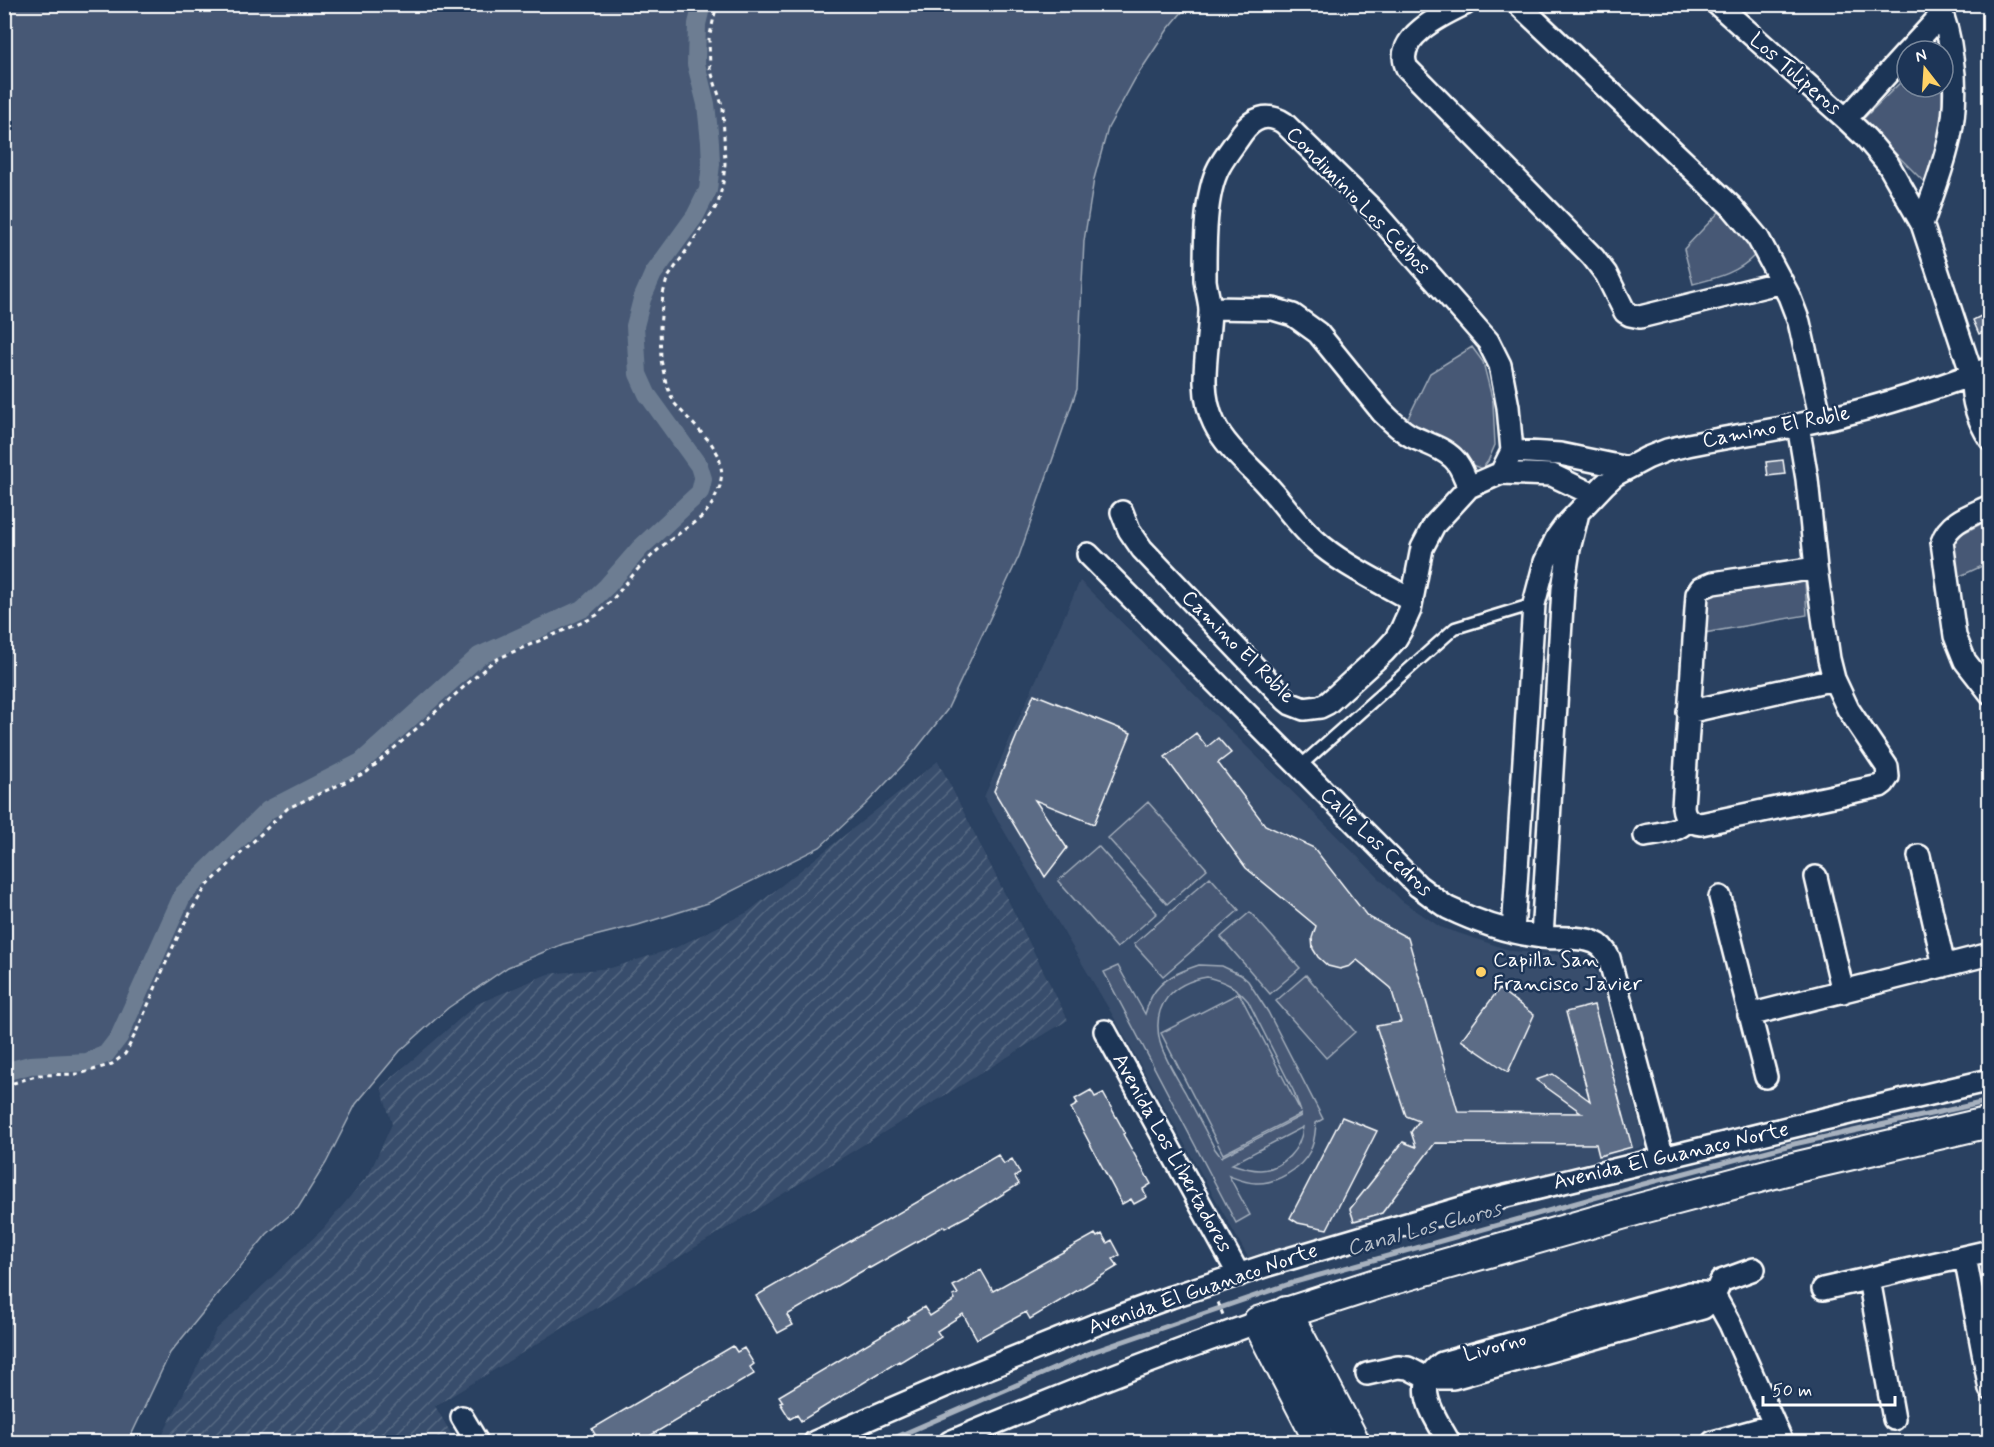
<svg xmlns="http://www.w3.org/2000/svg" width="1994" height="1447" viewBox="0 0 1994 1447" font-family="Mynerve,sans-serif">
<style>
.built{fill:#394e6c}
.industrial{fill:url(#industrial-furrows)}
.grass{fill:#465975;stroke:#a2acba;stroke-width:1.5;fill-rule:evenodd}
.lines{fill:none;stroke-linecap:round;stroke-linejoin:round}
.stream{stroke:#a7b1be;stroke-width:5}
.canal{stroke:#6d7d92;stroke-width:18}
.building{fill:#5b6c86;stroke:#fff;stroke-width:1.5}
.lane-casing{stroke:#fff;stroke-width:15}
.street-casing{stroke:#fff;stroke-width:26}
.secondary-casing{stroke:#fff;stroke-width:34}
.path{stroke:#fff;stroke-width:3;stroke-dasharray:4.5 4.5;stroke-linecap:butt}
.lane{stroke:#1d3557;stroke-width:10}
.street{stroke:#1d3557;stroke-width:21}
.secondary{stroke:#1d3557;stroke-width:30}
.poi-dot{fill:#ffd166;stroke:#1d3557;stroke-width:2}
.labels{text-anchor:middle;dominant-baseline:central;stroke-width:5;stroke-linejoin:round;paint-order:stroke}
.street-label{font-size:21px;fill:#fff;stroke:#1d3557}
.poi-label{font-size:21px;fill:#fff;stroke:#1d3557;text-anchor:start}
.water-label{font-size:22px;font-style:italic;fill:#b6bec8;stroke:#1d3557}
</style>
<defs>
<pattern id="industrial-furrows" width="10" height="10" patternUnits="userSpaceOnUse" patternTransform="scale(1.5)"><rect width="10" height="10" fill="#394e6c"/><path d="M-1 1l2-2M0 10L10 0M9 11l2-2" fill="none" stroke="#576982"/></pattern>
</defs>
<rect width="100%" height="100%" fill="#2a4161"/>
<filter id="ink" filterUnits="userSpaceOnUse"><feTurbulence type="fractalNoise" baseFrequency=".0167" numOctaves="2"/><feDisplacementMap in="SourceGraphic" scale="12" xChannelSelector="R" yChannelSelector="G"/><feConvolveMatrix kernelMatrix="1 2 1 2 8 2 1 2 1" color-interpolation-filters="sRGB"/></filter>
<g filter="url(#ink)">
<path class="built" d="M1080 581 1402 901 1440 927 1512 951 1572 956 1592 964 1601 980 1645 1146 1248 1257 1112 1014 984 797Z"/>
<path class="industrial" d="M938 761 1068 1020 435 1406 456 1442H159L216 1330 323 1229 369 1174 392 1124 381 1087 477 1004 548 974 611 968 675 948 748 912Z"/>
<path class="grass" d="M5 4 1188 5 1168 29 1135 79 1108 128 1094 179 1084 241 1077 389 1019 556 947 710 906 762 865 805 820 847 708 903 638 925 563 944 508 967 448 1008 400 1051 356 1104 326 1163 298 1208 267 1234 170 1353 128 1442H5Z
M1907 76V87H1942L1943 132 1924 182 1862 120Z
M1721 210 1743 232 1755 255C1738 273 1716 278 1693 284L1684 249Z
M1472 347 1483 362 1493 402 1495 445 1488 461 1482 469 1472 465 1459 448 1413 427 1408 418 1430 373Z
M1989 520V563L1958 577 1952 545 1963 533Z
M1805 581 1807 615 1704 633 1702 601 1719 590Z
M1148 802 1207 869 1167 904 1108 838Z
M1098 846 1157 913 1117 948 1058 881Z
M1210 877 1239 910 1163 976 1134 944Z
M1250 912 1300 968 1270 994 1221 937Z
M1199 965 1222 966 1241 975 1248 981 1268 1012 1323 1119 1316 1123C1315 1133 1315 1142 1310 1151 1301 1169 1276 1184 1256 1183 1246 1183 1237 1179 1229 1176L1250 1215 1236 1223 1104 972 1118 966 1145 1014C1147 1008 1149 1001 1152 996 1162 978 1181 971 1199 965ZM1207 977C1226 982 1235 986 1248 1001L1294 1092 1301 1112 1239 993 1161 1033 1223 1154 1301 1114V1116L1221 1157 1215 1149C1205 1130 1195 1111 1185 1092 1176 1076 1165 1060 1160 1042 1151 1005 1172 983 1207 977ZM1303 1127C1301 1149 1283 1169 1260 1170 1250 1170 1241 1167 1232 1164Z
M1306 975 1355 1032 1326 1058 1276 1001Z"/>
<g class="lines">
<path class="stream" d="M885 1442 1095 1351 1295 1282 1640 1185 1794 1144 1990 1101"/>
<path class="canal" d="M4 1072 30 1065 87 1062 106 1054 119 1037 183 894 268 810 361 762 479 656 584 608 607 586 640 548 700 492 703 479 699 466 647 394 638 374 635 326 642 299 653 274 695 216 708 190 711 164 710 142 706 104 696 64 697 24 702 4"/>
</g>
<path class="building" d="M1989 312V329L1979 334 1973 320Z
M1783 460 1785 474 1768 476 1766 462Z
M1034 694 1131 733 1094 824 1035 800 1067 848 1045 877 994 791Z
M1196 733 1207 747 1218 738 1231 753 1218 763 1265 825 1314 848 1367 916 1408 938 1458 1112 1582 1113 1536 1080 1553 1074 1590 1101 1566 1012 1594 1005 1632 1147 1599 1156 1596 1144 1435 1143 1382 1213 1354 1221 1350 1209 1403 1142 1416 1147 1411 1132 1419 1121 1406 1116 1376 1026 1401 1022 1391 988 1357 960 1350 966 1340 969 1328 966 1318 957 1313 949 1312 938 1316 926 1246 868 1165 757Z
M1499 989 1534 1015 1508 1072 1461 1040Z
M1091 1090 1095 1097 1103 1093 1125 1133 1123 1134 1151 1184 1143 1189 1147 1197 1134 1204 1131 1199 1122 1204 1071 1108 1078 1104 1075 1099Z
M1342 1117 1377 1131 1327 1229 1298 1223 1290 1218Z
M998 1155 1004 1164 1012 1159 1020 1173 1015 1177 1019 1184 971 1214 945 1228 944 1226 870 1268 869 1267 787 1315 793 1325 778 1333 756 1296Z
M1095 1234 1097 1237 1102 1234 1107 1243 1112 1240 1120 1255 1113 1259 1118 1266 1030 1319 1026 1312 977 1339 963 1314 937 1331 941 1337 900 1362 899 1361 801 1421 797 1415 790 1419 780 1403 783 1402 779 1396 909 1319 908 1317 924 1307 930 1316 955 1300 953 1296 958 1294 953 1286 981 1270 993 1291Z
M733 1346 737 1352 744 1348 754 1364 750 1367 754 1374 638 1443H600L592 1429Z"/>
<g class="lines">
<defs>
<path id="lane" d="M1299 767 1455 628 1534 604"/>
<path id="street" d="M1465 4C1444 14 1392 38 1407 68L1593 257 1606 274 1625 312 1630 315 1640 317 1782 282
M1518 4 1732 207 1758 238 1789 296 1799 322 1821 420
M1717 4 1846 119 1866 138 1888 164 1922 224 1972 375C1971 399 1977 419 1990 439
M1908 51 1942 14
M1846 119 1907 52
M1922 224C1943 167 1962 120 1952 58 1950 39 1946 22 1938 4
M1210 308 1273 309 1293 315 1318 333 1382 412C1391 421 1400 430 1411 436 1425 443 1442 447 1453 458 1461 465 1464 477 1469 487
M1798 425 1807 479 1816 568 1829 659 1834 679 1848 709 1887 767 1888 777 1884 783 1880 786 1701 824C1690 823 1684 817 1683 807L1697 594 1701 588 1713 583 1816 568
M1512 451 1560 454 1628 468
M1990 506C1971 515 1949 521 1942 542L1955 636 1965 661 1990 693
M1122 512 1129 530 1142 549 1286 700 1291 704 1304 709 1320 707 1328 703 1384 652 1395 640 1401 630 1410 610 1422 548 1434 525 1469 487 1501 473 1552 475 1594 495
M1088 554 1418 886C1428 893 1438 902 1448 908 1477 922 1510 933 1542 937 1558 939 1578 936 1594 942 1602 945 1606 951 1609 958L1663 1158
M1411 600C1382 583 1339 563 1315 540 1296 523 1282 501 1264 482 1247 464 1225 446 1214 423 1197 388 1209 348 1210 311 1210 301 1206 290 1205 280 1205 248 1204 195 1219 167 1225 156 1234 145 1242 133 1253 118 1267 112 1284 123L1373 210 1488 341 1500 365 1508 407 1512 451 1501 473
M1688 712 1834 679
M1645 836C1662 833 1677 832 1688 820
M1919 856 1944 966
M1816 877 1843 992
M1720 897 1766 1077
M1513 932 1534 604 1545 562 1557 537 1565 526 1604 485 1615 475 1647 458 1667 450C1709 439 1754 434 1797 425 1863 412 1927 392 1990 368
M1542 937 1563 589 1569 549 1577 517
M1749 1015 1990 954
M1105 1031 1239 1275
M1965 1257 1990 1389
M1869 1279 1894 1419
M1823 1289 1990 1251
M1714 1295 1730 1324 1782 1442
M1367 1374 1398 1367 1408 1368 1427 1378H1453L1703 1308 1712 1300 1721 1281 1754 1269
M462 1417 477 1442
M815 1442 961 1379 1097 1324 1171 1297 1268 1265 1485 1201 1824 1119 1990 1080
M950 1442C1051 1399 1154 1359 1258 1322
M1449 1442C1435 1416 1410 1386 1442 1363L1690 1293H1704L1714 1295
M1713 1442 1774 1425"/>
<path id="secondary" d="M1286 1312 1354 1442
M1320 1442 1258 1322 1376 1284 1639 1209 1793 1168 1990 1122"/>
</defs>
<use href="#lane" class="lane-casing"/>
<use href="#street" class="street-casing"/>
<use href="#secondary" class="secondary-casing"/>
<path class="path" d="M4 1086 39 1075 79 1074 93 1070 112 1064 125 1054C154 1000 171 937 207 886L288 808 367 772 490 664 499 658 588 620 597 615 612 600 638 569 662 546 703 516 712 504 720 486 722 473 719 456 711 443 674 403 666 383 661 360 660 327 663 294 667 279 718 204 723 183 725 164 723 108 710 68 709 39 717 4
M1218 1302 1223 1315"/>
<use href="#lane" class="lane"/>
<use href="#street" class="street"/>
<use href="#secondary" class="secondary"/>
</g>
</g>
<circle class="poi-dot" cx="1481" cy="972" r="6"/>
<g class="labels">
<g class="street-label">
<text transform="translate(1795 74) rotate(41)">Los Tuliperos</text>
<text transform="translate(1358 201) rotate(46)">Condiminio Los Ceibos</text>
<text transform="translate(1776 427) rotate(-11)">Camino El Roble</text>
<text transform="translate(1238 647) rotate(45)">Camino El Roble</text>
<text transform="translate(1376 842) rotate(44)">Calle Los Cedros</text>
<text transform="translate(1172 1153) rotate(61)">Avenida Los Libertadores</text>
<text transform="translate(1671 1156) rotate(-13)">Avenida El Guanaco Norte</text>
<text transform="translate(1203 1289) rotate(-19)">Avenida El Guanaco Norte</text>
<text transform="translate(1495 1347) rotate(-15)">Livorno</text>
</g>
<g class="poi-label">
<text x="1493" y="960">Capilla San<tspan x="1493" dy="24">Francisco Javier</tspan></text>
</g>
<g class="water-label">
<text transform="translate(1424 1229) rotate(-15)">Canal Los Choros</text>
</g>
</g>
<rect width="1994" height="1447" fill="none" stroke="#1d3557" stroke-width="24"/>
<rect x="12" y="12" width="1970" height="1423" fill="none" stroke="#fff" stroke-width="2" filter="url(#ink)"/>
<g transform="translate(1925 69) rotate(343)"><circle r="28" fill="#1d3557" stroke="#77869a" stroke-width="1.5"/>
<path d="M0-4.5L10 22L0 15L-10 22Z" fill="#ffd166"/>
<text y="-9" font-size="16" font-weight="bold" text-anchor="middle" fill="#ffffff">N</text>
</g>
<path d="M1763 1396v9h132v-9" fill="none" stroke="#ffffff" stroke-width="3"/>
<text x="1772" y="1396" font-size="18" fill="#ffffff" stroke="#1d3557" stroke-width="4.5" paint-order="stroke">50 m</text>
</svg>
